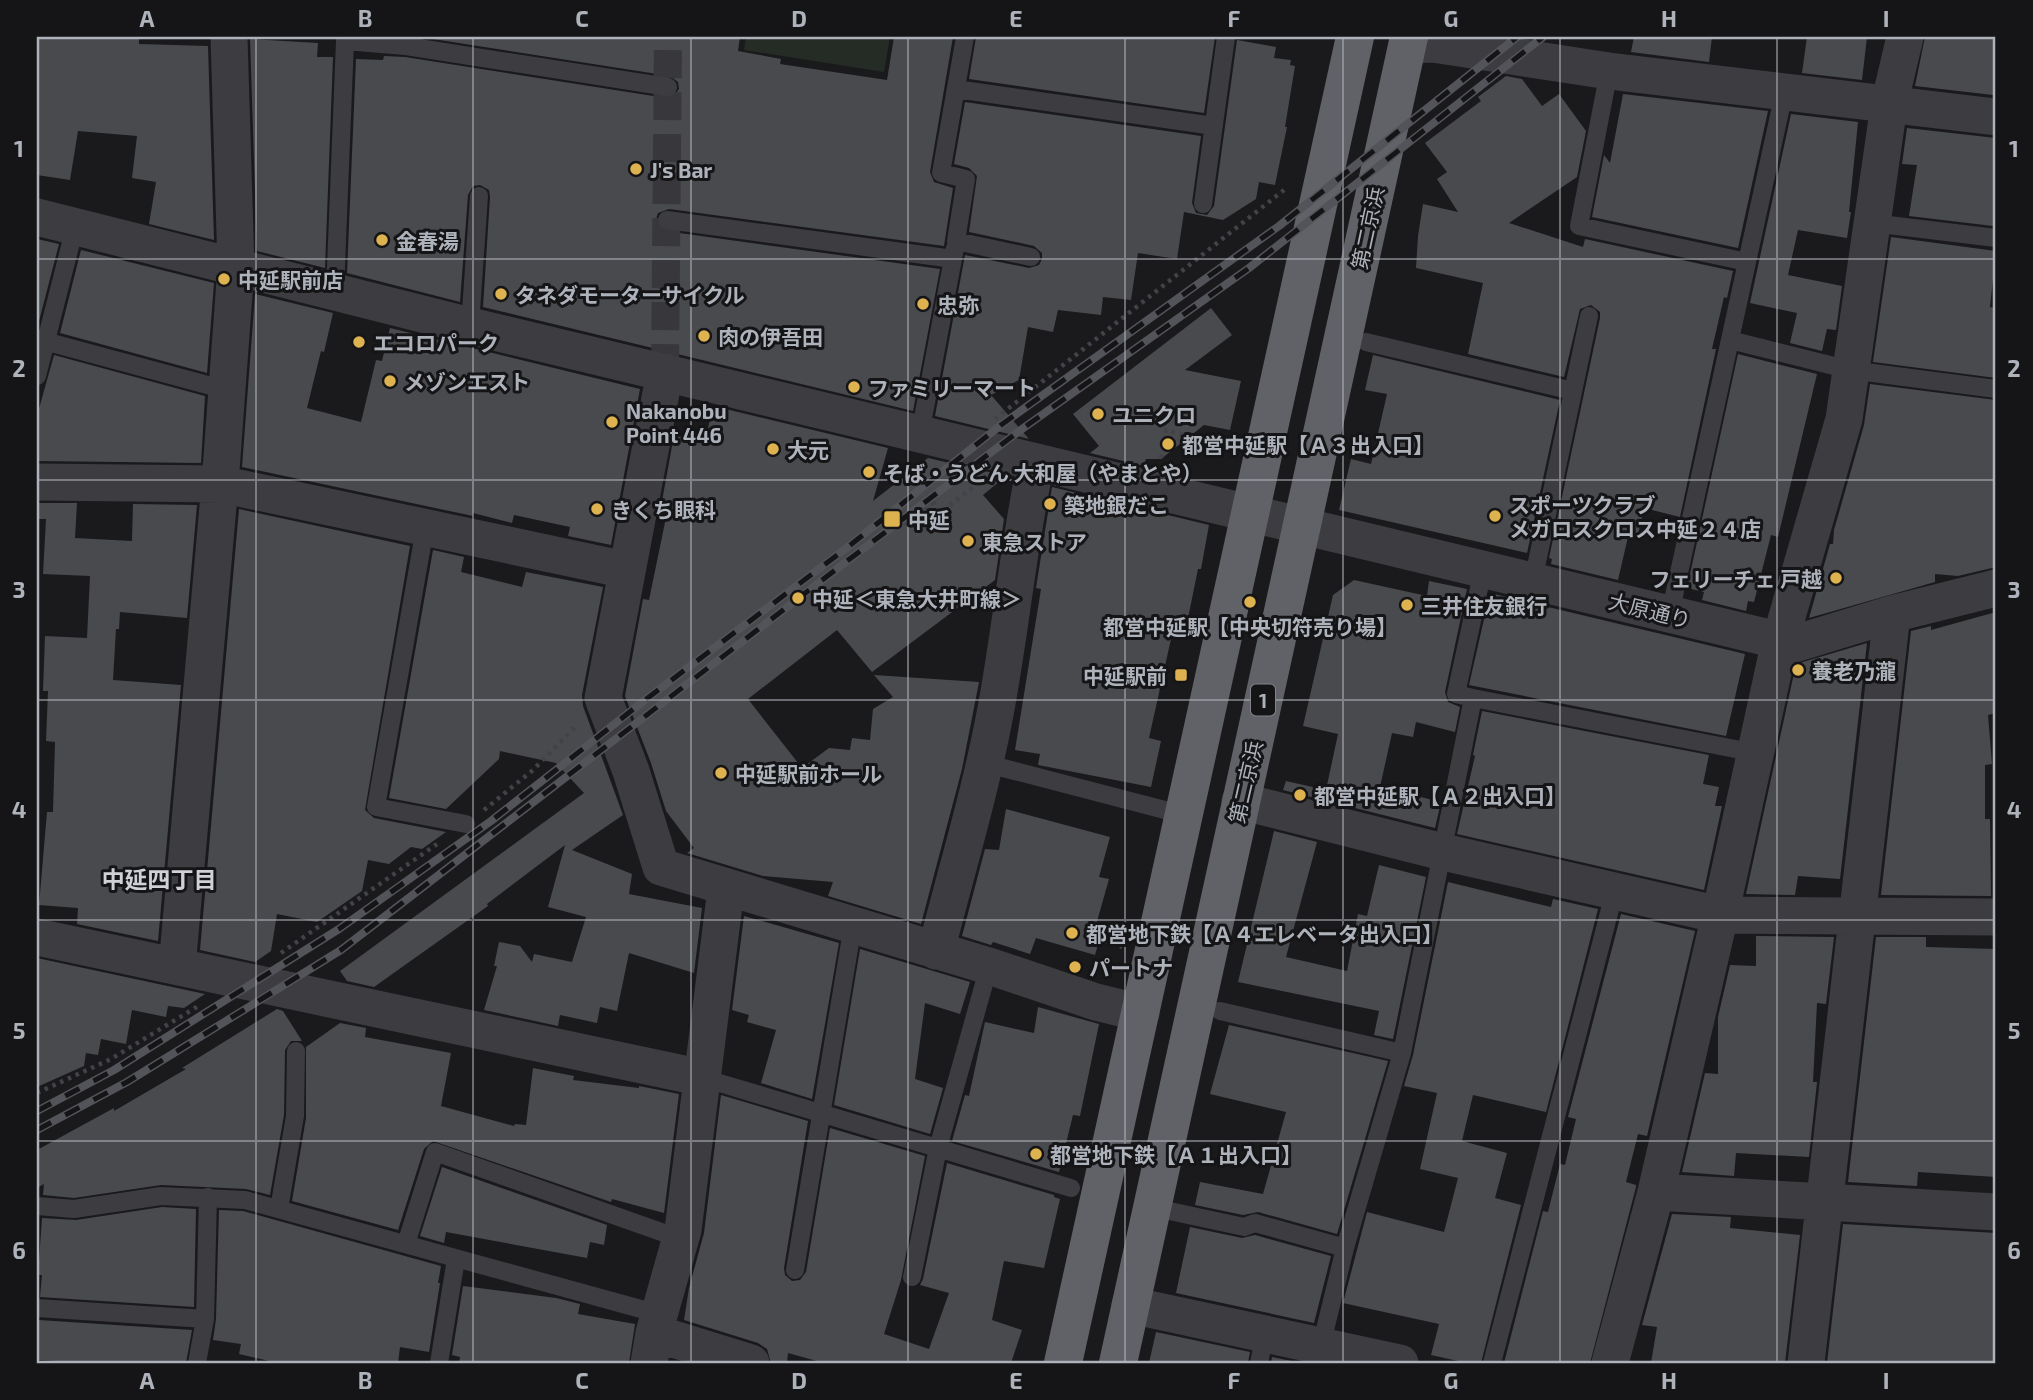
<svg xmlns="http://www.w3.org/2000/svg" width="2033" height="1400" viewBox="0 0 2033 1400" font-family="'Exo 2','Noto Sans JP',sans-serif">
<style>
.green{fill:#252c26}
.building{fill:#494a4e}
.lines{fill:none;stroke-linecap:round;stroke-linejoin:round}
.pedestrian-tunnel{stroke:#38383c;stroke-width:28;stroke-dasharray:28 14;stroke-linecap:butt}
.path{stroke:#424348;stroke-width:4.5;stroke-dasharray:3.5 5;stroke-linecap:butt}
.service{stroke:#3c3c41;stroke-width:18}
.minor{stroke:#3c3c41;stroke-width:37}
.trunk{stroke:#606268;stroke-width:38}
.rail-casing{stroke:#535459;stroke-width:8}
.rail{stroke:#151517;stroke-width:5;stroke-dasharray:16;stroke-linecap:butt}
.grid{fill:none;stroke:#aeb2ba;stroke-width:2;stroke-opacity:0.55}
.poi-dot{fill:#dfb250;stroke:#151517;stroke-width:2.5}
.labels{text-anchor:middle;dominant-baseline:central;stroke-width:6;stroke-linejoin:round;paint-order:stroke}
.shield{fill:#151517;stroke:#808389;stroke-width:2}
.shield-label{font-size:19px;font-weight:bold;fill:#aeb2ba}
.poi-label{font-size:21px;font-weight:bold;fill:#aeb2ba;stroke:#151517;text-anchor:start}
.street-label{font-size:21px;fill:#aeb2ba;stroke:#151517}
.neighbourhood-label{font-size:23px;font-weight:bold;fill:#cfd1d7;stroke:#151517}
.neatline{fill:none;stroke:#aeb2ba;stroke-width:2.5}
.grid-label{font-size:23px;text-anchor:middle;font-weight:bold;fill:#aeb2ba}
</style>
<rect width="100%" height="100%" fill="#1a1a1c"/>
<path class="green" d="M746 37H890L884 72 744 50Z"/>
<path class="building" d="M37 37H139V44L208 46 214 240 149 224 156 182 132 178 137 136 78 131 70 180 37 175Z
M420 37H740L738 51 781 59 780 64 887 80 894 37H953L930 172 934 182 953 188 944 246 669 209 658 213 656 219 660 228 665 231 940 269 913 411 483 307 490 197 489 190 480 185 473 186 468 195 460 302 347 273 356 59 383 60 384 56 405 57 666 98 673 97 679 89 678 82 670 76Z
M976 37H1215L1204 113 969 79Z
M1634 37H1712L1709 62 1631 52Z
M1807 37H1867L1862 80 1802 73Z
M1925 37H1995L1993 95 1915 86Z
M250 39 318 43 317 57H333L325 268 257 251Z
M1237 40 1276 47 1274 58 1291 60 1290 65 1295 66 1285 127H1287L1275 185 1259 182 1256 199 1223 220 1184 212 1177 259 1138 253 1131 300 1103 297 1101 315 1058 310 1053 332 1028 327 1019 380 991 395 1029 439 935 416 965 255 1029 268 1039 265 1042 259V253L1034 246 969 232 977 176 969 168 954 164 965 102 1201 136 1192 203 1196 213 1207 215 1214 206Z
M1506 76 1522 79 1542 106 1559 94 1586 131 1577 177 1509 223 1583 247 1585 239 1733 271 1727 298 1724 297 1712 349H1716L1680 517 1644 508 1637 539 1628 537 1618 580 1551 564 1552 559 1549 558 1600 318V312L1591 305 1580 309 1564 377 1468 354 1483 283 1416 268 1418 236 1423 204 1458 212 1437 179 1447 172 1425 143 1481 101 1478 97Z
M1623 94 1768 111 1738 248 1592 217 1604 155 1610 163Z
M1791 114 1858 122 1849 212H1851L1847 238 1798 230 1788 275 1842 286 1836 330 1827 329 1822 351 1790 343 1797 313 1750 303Z
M1907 128 1996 138V195L1993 226 1909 216 1917 165 1902 164Z
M1891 237 1996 251 1990 307 1996 308V378L1873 362Z
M37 239 59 244 38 325 37 324Z
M81 250 214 283 207 373 60 333Z
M255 294 333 313 324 352 321 351 307 408 361 422 376 360 382 361 390 328 640 389 611 545 568 536 570 527 514 515 512 523 473 513V516L242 467Z
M1211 308 1232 335 1185 370 1241 381 1230 430 1204 425 1161 459H1146L1144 466 1090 453 1099 446 1073 414Z
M1738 354 1817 374 1778 537 1771 535 1754 602 1748 601 1746 611 1702 600 1704 592 1687 588Z
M54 355 205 396 201 463 37 461V416Z
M1373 355 1560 400 1527 553 1339 510 1351 459 1371 464 1387 394 1365 390Z
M1870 384 1996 400V567L1958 576 1935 574V582L1809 618 1830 544H1833L1834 530 1864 425Z
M713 406 888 448 873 501 928 458 1006 476 983 495 1004 519 995 580 872 672 837 630 748 699 802 768 829 748 850 750 852 738 870 740 873 709 893 697 874 675 979 682 962 769 921 924 828 896 833 882 763 876 687 853 694 848 666 811 651 763 625 696 643 599 649 600 669 503 662 501 674 435 705 442Z
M1052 487 1209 525 1201 569H1198L1187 623 1175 621 1149 738 1161 741 1151 787 1038 765 1040 754 1015 750 1041 589 1036 588Z
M37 503H77L75 538 132 541 133 504 197 505 187 618 120 612 119 629H116L113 680 181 685 158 941 77 924 78 908 39 905 47 812H53L55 742 46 741 48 691H43L45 636 87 638 90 576 43 574 46 519H37Z
M239 509 410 546 365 810 374 818 446 832 422 849 411 847 389 864 368 860 362 891 317 922 277 914 271 951 255 962 200 950Z
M433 550 464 557 461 572 522 587 526 572 603 587 582 695 583 706 623 815 572 850 632 874 629 894 702 908 694 973 629 953 617 1011 600 1007 597 1023 560 1015 558 1026 484 1010 497 966H494L499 942 520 946 532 962 534 954 572 962 586 917 548 907 565 845 487 904 488 906 374 987 347 981 340 971 584 793 556 763 500 751 499 759 446 809 389 798Z
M1354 580 1427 596 1429 581 1467 589 1445 692 1448 702 1460 707 1455 732 1416 722 1413 737 1392 733 1380 787 1441 802 1435 828 1283 790 1286 781 1326 790 1338 734 1303 726 1333 595Z
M1490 593 1745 654 1726 736 1469 685Z
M1996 612V713L1988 715 1992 764 1985 765V819H1990L1991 896 1881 895 1911 631 1931 626V630Z
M1867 643 1840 879 1798 876 1795 895 1746 894 1796 664Z
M1482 711 1709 755 1703 784 1719 787 1715 806H1722L1704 890 1457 834 1475 756 1473 755Z
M1006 809 1110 837 1099 877 1109 879 1096 925 1103 927 1095 955 1036 938 1030 954 993 942 991 945 962 936 985 849 999 850Z
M1274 831 1317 842 1286 957 1347 971 1358 914 1367 916 1379 865 1426 877 1393 1039 1374 1035 1379 1011 1238 982Z
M1448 882 1551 907 1553 899 1598 909 1546 1112 1473 1095 1462 1141 1507 1153 1495 1198 1521 1205 1481 1363H1467L1431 1355 1439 1324 1343 1303 1367 1212 1444 1232 1458 1178 1420 1169 1437 1093 1404 1086 1413 1055Z
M1621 914 1695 931 1647 1136 1638 1134 1626 1182 1636 1185V1187L1590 1363H1504L1543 1211 1548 1212 1560 1164 1565 1165 1576 1119 1568 1117Z
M744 916 839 943 812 1099 761 1083 776 1030 747 1022 749 1015 732 1010Z
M1756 936 1834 937 1826 1004 1817 1003 1813 1082H1817L1809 1157 1736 1153 1734 1176 1682 1172 1705 1073 1718 1074V1017L1730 965 1756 966Z
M1876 937H1926V947L1996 949V1177L1918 1172 1917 1186 1848 1182Z
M860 949 970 982 960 1014 925 1003 915 1079 943 1088 930 1134 834 1105Z
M37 958 205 994 184 1008 168 1006 166 1017 132 1010 126 1044 101 1039 98 1055 86 1053 84 1066 37 1087Z
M1038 1007 1099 1024 1080 1116 1073 1115 1059 1172 952 1141 965 1095 969 1096 985 1022 1034 1033Z
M277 1009 283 1011 302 1041H291L285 1050 284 1115 270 1195 246 1189 161 1185 74 1198 43 1195 44 1184 37 1188V1150L114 1108V1111L186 1069 182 1068Z
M340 1023 366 1028 365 1037 451 1053 441 1106 514 1126 515 1124 526 1125 533 1068 574 1076 573 1080 639 1088V1086L679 1094 664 1213 612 1199 611 1202 433 1141 424 1149 398 1230 292 1201 306 1118V1047Z
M1229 1025 1388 1061 1337 1234 1258 1212 1243 1215 1195 1205 1200 1182 1263 1194 1286 1112 1210 1094Z
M721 1095 808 1121 784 1268 785 1275 792 1281 800 1280 806 1272 830 1128 925 1156 901 1280 884 1334 929 1349 949 1293 920 1285 923 1279 947 1163 1054 1195V1197L1060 1199 1044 1268 1004 1261 992 1320 1022 1330 1011 1363H824L788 1353 787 1363H771L767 1349 758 1343 684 1320 689 1288 704 1233Z
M442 1167 607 1225 604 1245 590 1242 587 1258 446 1232 444 1243 420 1236Z
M162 1207 196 1209 194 1307 40 1297 42 1275H38L42 1218 76 1220Z
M219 1210 243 1211 441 1266 438 1283H440L429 1352 400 1347 398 1363H278L239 1354 241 1344 213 1340 216 1319Z
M1672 1214 1731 1217 1730 1228 1800 1235 1785 1363H1651L1657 1327 1642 1325Z
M1843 1224 1996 1233V1362L1827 1363Z
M1190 1227 1242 1238 1255 1235 1331 1256 1314 1323 1176 1293Z
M463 1286 556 1298 580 1304 578 1314 635 1324 629 1363H459L460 1357 452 1355Z
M39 1320 192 1330 186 1363H92L39 1360Z
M1156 1332 1250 1352 1248 1363H1149Z
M1272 1357 1301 1363H1271Z"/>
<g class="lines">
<path class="pedestrian-tunnel" d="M665 372 668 37"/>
<path class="path" d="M995 419 1284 190
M1161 458 1166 430 1229 448
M910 466 940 513 977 484
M903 524 933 502
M484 810 533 770 578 724
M1096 938 1122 947
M281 953 437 844
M37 1093 111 1059 200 1005"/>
<path class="service" d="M965 37 941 173 966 179 956 241 1031 257
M1609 71 1579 226 1747 262
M956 89 1214 126
M1203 204 1226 37
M667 220 953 259
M1872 223 1996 238
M335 292 345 41 406 46 668 87
M470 326 479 196
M37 339 226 390
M1730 340 1850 370 1996 389
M1366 342 1573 391
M37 376 75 227
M920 434 955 248
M425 528 376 807 466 824
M1533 581 1589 316
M1670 614 1784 93
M1473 698 1456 694 1483 570
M984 763 1184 815
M1220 1011 1402 1053
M703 1078 1071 1188
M37 1206 74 1209 161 1196 245 1200 659 1314
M1151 1207 1244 1227 1255 1223 1345 1248
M279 1209 295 1116 296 1051
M406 1244 435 1152 681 1239
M795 1270 853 925
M912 1277 938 1148 989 966
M37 1308 205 1319
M1321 1346 1345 1248 1402 1053 1473 698 1756 753
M197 1363 205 1319 208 1197
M439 1363 456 1259
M1259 1363 1265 1334
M1492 1363 1615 890"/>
<path class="minor" d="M1408 45 1433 44 1609 71 1996 117
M37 217 470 326 1794 644 1892 614 1996 588
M665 372 603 698 631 771 661 867 995 968 1096 1002 1141 1013
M37 482 220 484 626 570
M1240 801 1443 852 1720 915 1996 917
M37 937 703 1078
M936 951C956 872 980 794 995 714 1011 630 1018 546 1036 463
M175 966 178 956 220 484 236 267 229 37
M1656 1192 1996 1212
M1130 1305 1400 1363
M654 1333 751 1363
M649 1363 654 1333 683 1230 726 889
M1610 1363 1656 1192 1720 915 1780 641 1844 419 1889 105 1905 37
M1806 1363 1892 614"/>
<path class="trunk" d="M1063 1363 1355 37
M1118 1363 1409 37"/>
<defs>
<path id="rail" d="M37 1111 114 1070 339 929 491 821 645 700 844 550 1001 425 1279 226 1517 37
M37 1130 127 1082 341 950 851 558 1022 429 1249 268 1543 37"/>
</defs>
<use href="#rail" class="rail-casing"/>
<use href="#rail" class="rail"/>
</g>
<path class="grid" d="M256 37V1363M473 37V1363M691 37V1363M908 37V1363M1125 37V1363M1343 37V1363M1560 37V1363M1777 37V1363M37 259H1996M37 480H1996M37 700H1996M37 920H1996M37 1141H1996"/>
<g class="poi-dot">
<circle cx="636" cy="169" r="7"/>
<circle cx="382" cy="240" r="7"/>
<circle cx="224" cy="279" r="7"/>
<circle cx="501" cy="294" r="7"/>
<circle cx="923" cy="304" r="7"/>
<circle cx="704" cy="336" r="7"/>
<circle cx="359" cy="342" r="7"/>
<circle cx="390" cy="381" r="7"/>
<circle cx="854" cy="387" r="7"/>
<circle cx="1098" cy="414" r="7"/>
<circle cx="612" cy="422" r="7"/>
<circle cx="1168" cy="444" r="7"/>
<circle cx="773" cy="449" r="7"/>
<circle cx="869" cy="472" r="7"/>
<circle cx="1050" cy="504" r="7"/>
<circle cx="597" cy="509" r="7"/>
<circle cx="1495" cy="516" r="7"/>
<rect x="883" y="510" width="18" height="18" rx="3.5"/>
<circle cx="968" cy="541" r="7"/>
<circle cx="1836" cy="578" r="7"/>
<circle cx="798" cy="598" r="7"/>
<circle cx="1250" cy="602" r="7"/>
<circle cx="1407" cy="605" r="7"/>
<circle cx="1798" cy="670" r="7"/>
<rect x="1174" y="668" width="14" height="14" rx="3.5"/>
<circle cx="721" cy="773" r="7"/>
<circle cx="1300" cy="795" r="7"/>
<circle cx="1072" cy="933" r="7"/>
<circle cx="1075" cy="967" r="7"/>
<circle cx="1036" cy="1154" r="7"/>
</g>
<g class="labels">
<rect class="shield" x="1251" y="684.5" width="24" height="31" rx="5"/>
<g class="shield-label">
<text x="1263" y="700">1</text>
</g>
<g class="poi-label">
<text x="650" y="169">J's Bar</text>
<text x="396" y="240">金春湯</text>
<text x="238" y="279">中延駅前店</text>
<text x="515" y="294">タネダモーターサイクル</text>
<text x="937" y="304">忠弥</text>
<text x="718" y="336">肉の伊吾田</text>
<text x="373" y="342">エコロパーク</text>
<text x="404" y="381">メゾンエスト</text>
<text x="868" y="387">ファミリーマート</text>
<text x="626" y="410">Nakanobu<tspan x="626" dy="24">Point 446</tspan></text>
<text x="1112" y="414">ユニクロ</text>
<text x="1182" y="444">都営中延駅【Ａ３出入口】</text>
<text x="787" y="449">大元</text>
<text x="883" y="472">そば・うどん 大和屋（やまとや）</text>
<text x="1064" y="504">築地銀だこ</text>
<text x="1509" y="504">スポーツクラブ<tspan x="1509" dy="24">メガロスクロス中延２４店</tspan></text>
<text x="611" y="509">きくち眼科</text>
<text x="908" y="519">中延</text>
<text x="982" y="541">東急ストア</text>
<text x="1822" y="578" text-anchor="end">フェリーチェ 戸越</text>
<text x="812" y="598">中延＜東急大井町線＞</text>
<text x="1421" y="605">三井住友銀行</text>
<text x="1250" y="626" text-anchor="middle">都営中延駅【中央切符売り場】</text>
<text x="1812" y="670">養老乃瀧</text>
<text x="1167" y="675" text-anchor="end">中延駅前</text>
<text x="735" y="773">中延駅前ホール</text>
<text x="1314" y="795">都営中延駅【Ａ２出入口】</text>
<text x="1086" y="933">都営地下鉄【Ａ４エレベータ出入口】</text>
<text x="1089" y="967">パートナ</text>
<text x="1050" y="1154">都営地下鉄【Ａ１出入口】</text>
</g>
<g class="street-label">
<text transform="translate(1367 228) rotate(-78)">第二京浜</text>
<text transform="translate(1650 610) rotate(14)">大原通り</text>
<text transform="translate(1245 782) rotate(-77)">第二京浜</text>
</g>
<g class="neighbourhood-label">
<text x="159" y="879">中延四丁目</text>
</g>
</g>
<rect width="2033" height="1400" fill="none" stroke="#151517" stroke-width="77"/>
<rect x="38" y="38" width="1956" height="1324" class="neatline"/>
<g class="grid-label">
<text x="147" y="27">A</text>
<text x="365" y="27">B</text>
<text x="582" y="27">C</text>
<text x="799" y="27">D</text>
<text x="1016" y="27">E</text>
<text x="1234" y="27">F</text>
<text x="1451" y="27">G</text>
<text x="1669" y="27">H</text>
<text x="1886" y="27">I</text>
<text x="19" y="157">1</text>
<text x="2014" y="157">1</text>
<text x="19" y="377">2</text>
<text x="2014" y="377">2</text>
<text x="19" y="598">3</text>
<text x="2014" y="598">3</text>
<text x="19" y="818">4</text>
<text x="2014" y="818">4</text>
<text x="19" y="1039">5</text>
<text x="2014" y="1039">5</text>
<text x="19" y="1259">6</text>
<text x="2014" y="1259">6</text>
<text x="147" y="1389">A</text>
<text x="365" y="1389">B</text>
<text x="582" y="1389">C</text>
<text x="799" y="1389">D</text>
<text x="1016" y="1389">E</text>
<text x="1234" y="1389">F</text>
<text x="1451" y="1389">G</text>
<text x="1669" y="1389">H</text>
<text x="1886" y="1389">I</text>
</g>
</svg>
